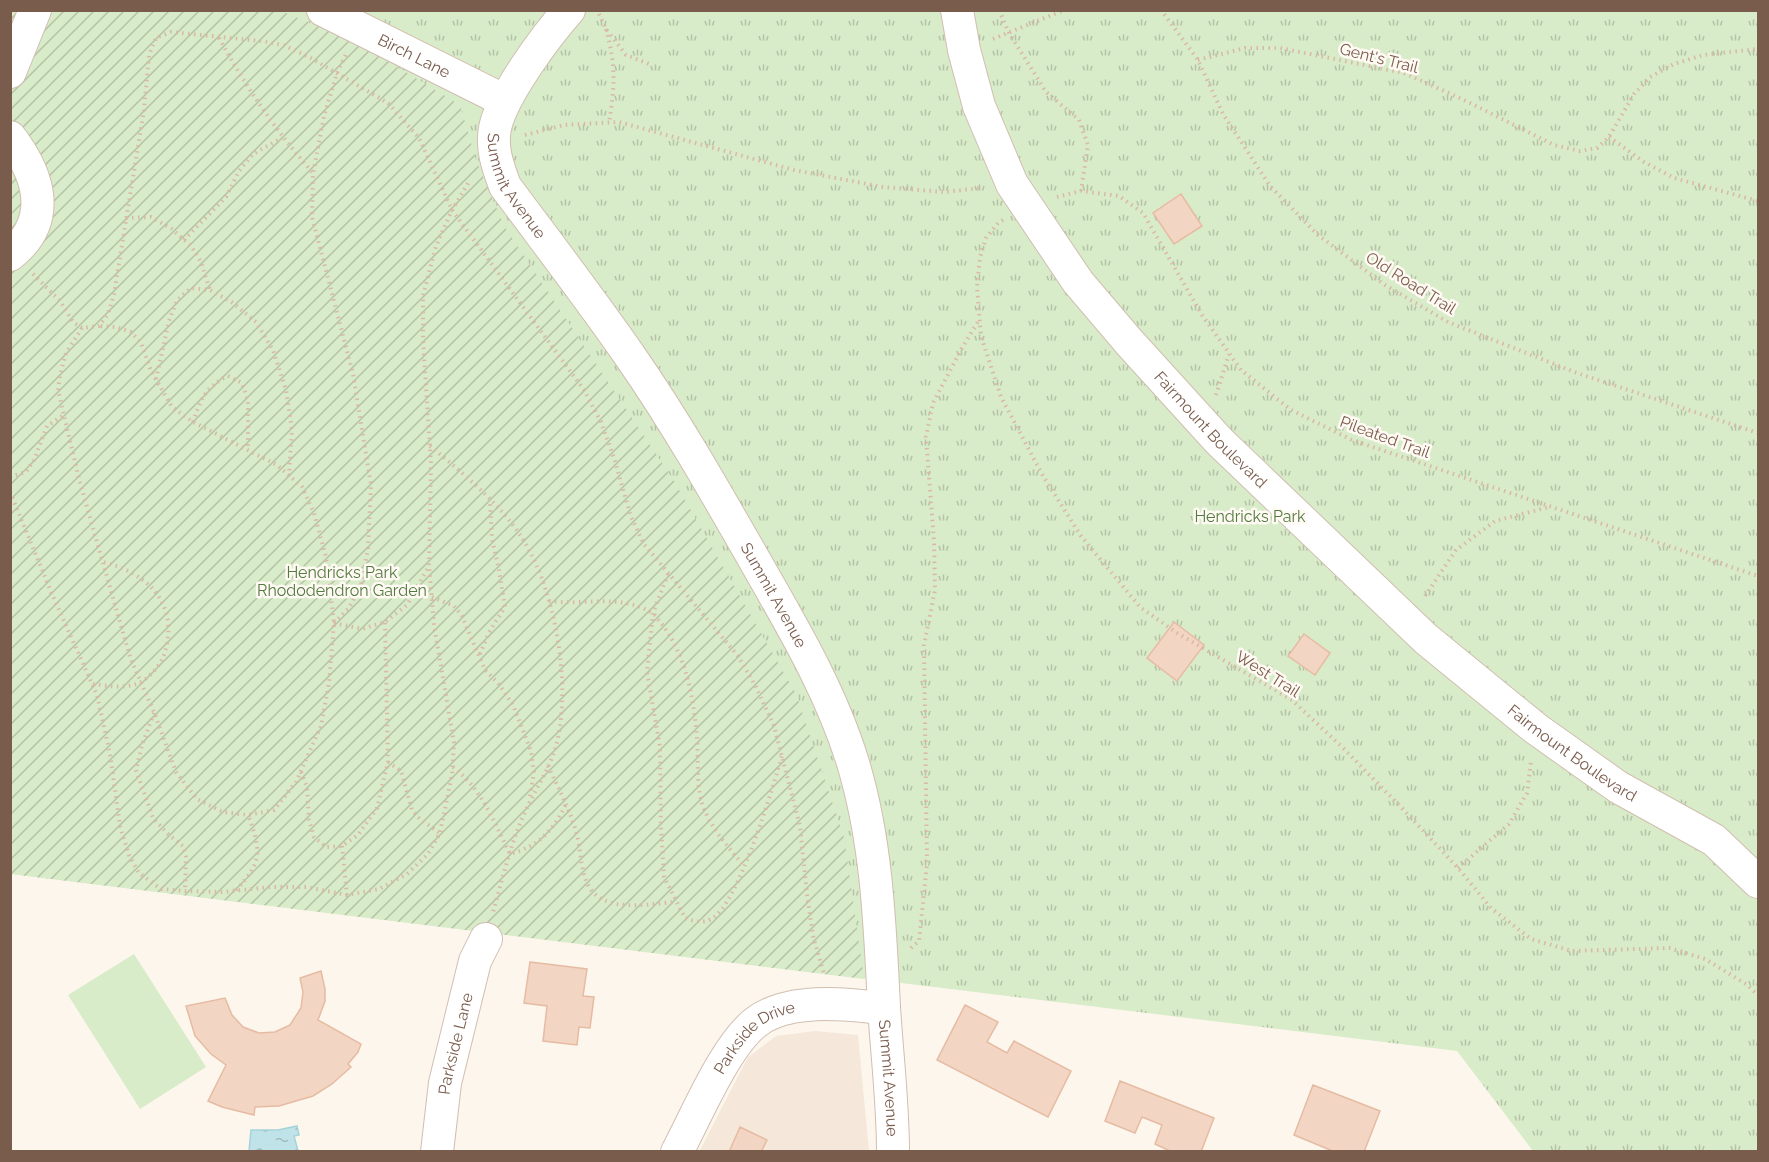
<svg xmlns="http://www.w3.org/2000/svg" width="1769" height="1162" viewBox="0 0 1769 1162" font-family="Raleway,sans-serif">
<style>
.residential{fill:#f5e8da}
.park{fill:url(#park-tufts)}
.garden{fill:url(#garden-furrows)}
.pitch{fill:#d8ecc9}
.water{fill:url(#water-ripples);stroke:#a5d3da;stroke-width:1.5}
.building{fill:#f3d5c3;stroke:#e6bba3;stroke-width:1.5}
.lines{fill:none;stroke-linecap:round;stroke-linejoin:round}
.minor-casing{stroke:#d1beb0;stroke-width:34}
.path{stroke:#d9b8a5;stroke-width:4;stroke-dasharray:1.5 4.5;stroke-linecap:butt}
.minor{stroke:#fff;stroke-width:32}
.labels{text-anchor:middle;dominant-baseline:central;stroke-width:5;stroke-linejoin:round;paint-order:stroke}
.street-label{font-size:16px;fill:#7a5c4d;stroke:#fffaf3}
.park-label{font-size:16px;fill:#537a41;stroke:#fffaf3}
</style>
<defs>
<pattern id="park-tufts" width="24" height="20" patternUnits="userSpaceOnUse" patternTransform="scale(1.5)"><rect width="24" height="20" fill="#d8ecc9"/><path d="M3 7l-1-3M5 7V3M7 7l1-3M15 17l-1-3M17 17v-4M19 17l1-3" fill="none" stroke="#b4c2a5"/></pattern>
<pattern id="garden-furrows" width="10" height="10" patternUnits="userSpaceOnUse" patternTransform="scale(1.5)"><rect width="10" height="10" fill="#d8ecc9"/><path d="M-1 1l2-2M0 10L10 0M9 11l2-2" fill="none" stroke="#b4c2a5"/></pattern>
<pattern id="water-ripples" width="26" height="14" patternUnits="userSpaceOnUse" patternTransform="scale(1.5)"><rect width="26" height="14" fill="#bfe3e8"/><path d="M2 4q2-2 4 0t4 0M15 11q2-2 4 0t4 0" fill="none" stroke="#a0bbbe"/></pattern>
</defs>
<rect width="100%" height="100%" fill="#fdf6ec"/>
<path class="residential" d="M815 1031 858 1035 869 1151 699 1152 748 1057 776 1036Z"/>
<path class="park" d="M11 11H1758V1151H1533L1457 1051 11 874Z"/>
<path class="garden" d="M11 11H281L356 42 460 105 476 160 504 226 674 481 796 694 844 837 864 979 11 874Z"/>
<path class="pitch" d="M134 954 206 1067 140 1109 68 995Z"/>
<path class="water" d="M297 1126 299 1135 294 1136 298 1151H249L251 1130H278Z"/>
<path class="building" d="M1181 194 1202 226 1174 244 1153 213Z
M1174 622 1204 645 1177 681 1147 658Z
M1304 634 1330 653 1315 675 1288 656Z
M530 962 587 969 583 996 594 997 590 1028 579 1027 577 1045 543 1041 547 1006 524 1003Z
M321 971 325 989V1001L318 1020 361 1044 358 1052 348 1064 351 1067 332 1084 313 1096 279 1106 255 1107 254 1115 222 1107 208 1101 226 1065 211 1054 195 1036 186 1006 225 998 232 1015 243 1027 259 1033 275 1032 290 1025 301 1008 303 992 300 978Z
M965 1005 998 1022 987 1042 1007 1053 1014 1041 1071 1071 1048 1117 937 1060Z
M1120 1081 1214 1118 1201 1152H1172L1155 1144 1162 1125 1142 1117 1135 1133 1105 1121Z
M1313 1085 1380 1111 1364 1152H1335L1294 1135Z
M740 1127 767 1140 761 1152H729Z"/>
<g class="lines">
<defs>
<g id="minor">
<path id="s1" d="M323 10 505 101"/>
<path id="s2" d="M569 10C546 36 502 95 495 128 491 149 498 167 505 186 548 244 592 301 632 359 677 424 716 493 755 561 792 626 831 691 853 763 877 842 880 926 884 1007 887 1055 893 1103 893 1152"/>
<path id="s3" d="M957 10 964 50 979 106 1012 184 1078 282 1129 342 1219 441 1426 639 1535 728 1618 787 1714 840 1758 882"/>
<path d="M10 72 35 10"/>
<path d="M10 137C40 176 53 221 10 255"/>
<path id="s4" d="M437 1152 445 1083 475 961 486 939"/>
<path id="s5" d="M677 1152C696 1117 727 1041 759 1020 772 1011 791 1006 807 1005 832 1002 859 1006 884 1008"/>
</g>
</defs>
<use href="#minor" class="minor-casing"/>
<path class="path" d="M999 10 1009 33 1046 92 1079 120 1088 145 1081 191
M1160 10 1164 14 1198 60 1223 114 1270 186 1318 235 1385 285 1448 322 1577 373 1758 433
M599 14 606 29 626 55 652 65
M606 29C616 66 615 85 609 123
M219 38C246 87 276 131 313 173
M993 39 1064 10
M1198 60 1245 48H1280L1404 73 1462 99 1554 145 1580 151 1597 148 1609 137 1634 94 1650 77 1674 64 1703 55 1758 49
M525 135 564 125 619 122 794 170 883 187 944 192 982 188
M1609 137 1644 162 1674 178 1758 201
M1057 197 1081 191 1119 196 1143 213 1202 315 1241 370 1291 410 1352 440 1758 576
M126 218 151 217 172 229 191 246 201 262 210 290
M1003 220 998 223 986 238 980 257 977 287 981 336 1001 397 1043 476 1081 536 1140 607 1177 633 1292 700 1342 747 1400 806 1458 868 1491 908 1531 939 1572 951 1669 948 1705 959 1746 984 1758 995
M184 240 226 197 239 171 253 154 282 138
M33 274 60 301 73 322 82 328 99 326 108 314 114 294 144 110 149 55 156 38 171 32 261 41 283 45 309 57 388 103 419 138 452 210 584 390 601 422 615 461 630 514 643 543 738 656 756 687 774 726 800 826 807 894 813 936 824 974
M82 328 66 353 60 375 58 390 79 479 130 657 154 712 176 772 197 799 223 812 248 815 274 810 296 782 321 726 329 683 334 623 326 557 314 513 302 487 277 465 193 422 172 407 151 371 141 343 131 332 116 327 100 326
M156 379 169 321 177 300 191 288 210 290 233 303 256 322 273 350 286 390 292 430 289 475
M1216 395 1229 354
M193 422C201 399 205 387 228 376L242 383 248 400V449
M430 446C460 471 496 500 518 532 554 582 572 682 557 742 550 770 532 794 521 821 509 850 502 881 493 912
M10 477 26 472 34 460 47 426 64 415
M10 492 52 594 97 695 110 754 120 826 129 855 139 873 161 889 185 891 223 892 270 887H306L347 895 379 889 407 874 428 854 440 833 452 775 454 743 434 625 429 565 431 464 423 340V296L436 246 452 210 470 180
M668 574 653 613 647 672 660 747 661 827 664 877 685 918C694 921 702 924 711 919 737 908 774 785 782 755
M1425 596 1456 550 1495 521 1549 507
M432 597 454 606 462 616 485 670 498 683 513 705 531 751 534 773 529 800
M549 601C582 606 621 593 652 613 656 615 658 620 661 623 686 655 694 698 697 739 699 762 695 789 705 811 714 832 730 849 744 866
M334 623 349 608 361 585 368 549 371 485 353 374 312 217 313 174 324 116 337 73 346 54
M334 623 362 629 385 622 407 605 429 566
M480 654 489 632 505 607 499 570 492 539 490 502
M93 684C108 686 124 689 139 683 150 678 162 663 165 652 179 604 148 573 103 562
M154 713 142 745 136 770 153 818 169 835 183 846 186 857 185 891
M388 762 401 771 412 810 420 819 440 833
M548 766C558 787 569 808 576 831 581 848 580 869 588 885 603 914 649 904 675 902
M453 767C482 789 494 822 510 854 539 846 553 831 566 804
M301 772 307 787 309 820 314 837 326 847 342 846 358 835 377 808 388 762 385 622
M342 846 347 895
M1458 868 1509 824 1527 793 1531 762
M236 890C263 862 261 849 248 815
M911 948 919 941 927 864 924 645 935 590 934 541 926 437 933 403 962 348 979 320"/>
<use href="#minor" class="minor"/>
</g>
<g class="labels">
<g class="street-label">
<text stroke="none"><textPath href="#s1" startOffset="102">Birch Lane</textPath></text>
<text transform="translate(1379 58) rotate(14)">Gent's Trail</text>
<text stroke="none"><textPath href="#s2" startOffset="204">Summit Avenue</textPath></text>
<text transform="translate(1411 283) rotate(32)">Old Road Trail</text>
<text stroke="none"><textPath href="#s3" startOffset="500">Fairmount Boulevard</textPath></text>
<text transform="translate(1385 437) rotate(20)">Pileated Trail</text>
<text stroke="none"><textPath href="#s2" startOffset="690">Summit Avenue</textPath></text>
<text transform="translate(1268 674) rotate(32)">West Trail</text>
<text stroke="none"><textPath href="#s3" startOffset="986">Fairmount Boulevard</textPath></text>
<text stroke="none"><textPath href="#s5" startOffset="142">Parkside Drive</textPath></text>
<text stroke="none"><textPath href="#s4" startOffset="110">Parkside Lane</textPath></text>
<text stroke="none"><textPath href="#s2" startOffset="1194">Summit Avenue</textPath></text>
</g>
<g class="park-label">
<text x="1250" y="516">Hendricks Park</text>
<text x="342" y="572">Hendricks Park<tspan x="342" dy="18">Rhododendron Garden</tspan></text>
</g>
</g>
<rect width="1769" height="1162" fill="none" stroke="#7a5c4d" stroke-width="24"/>
</svg>
